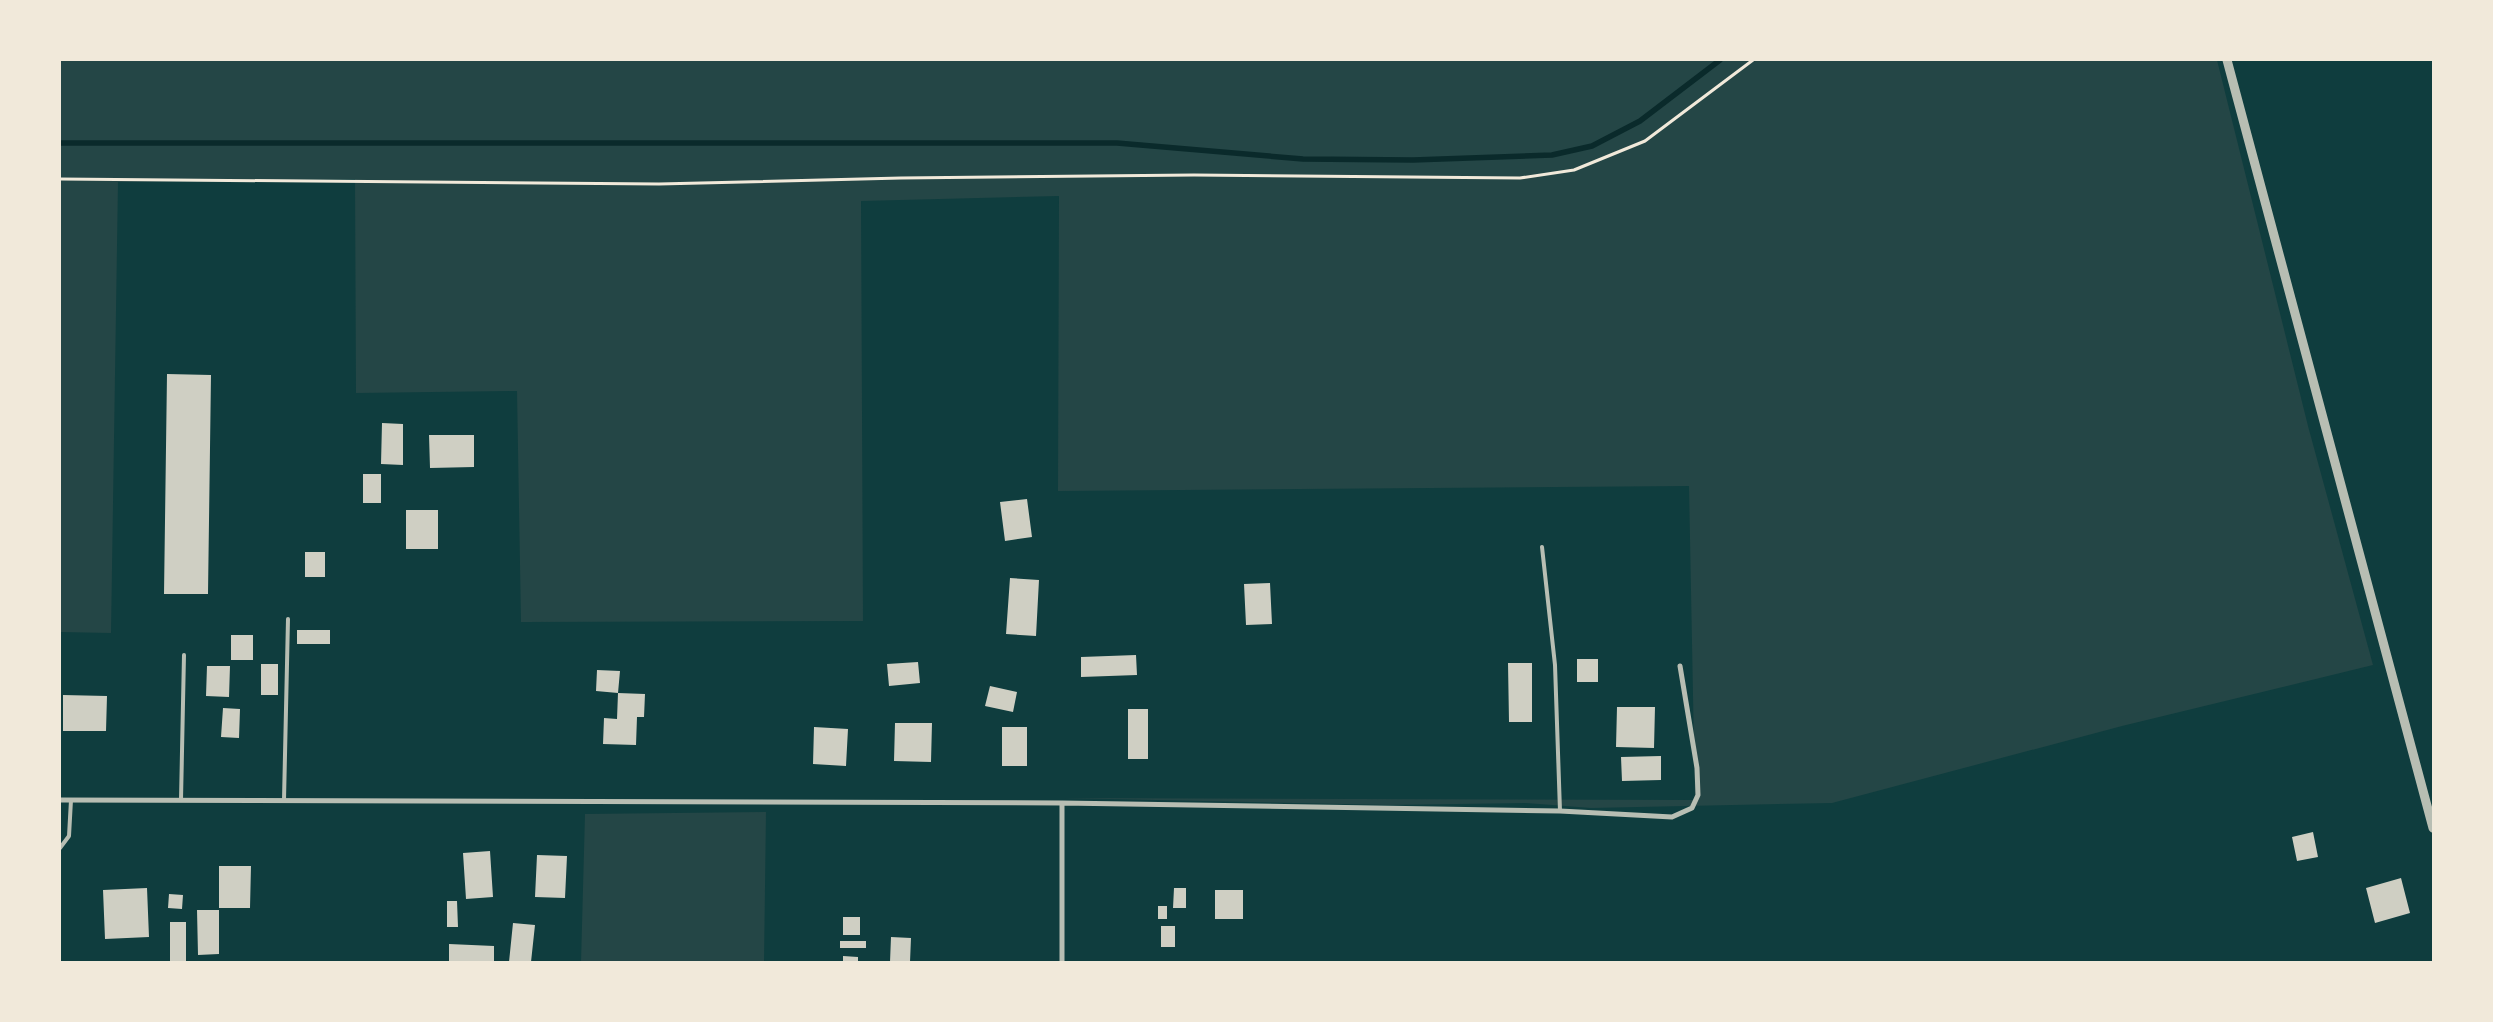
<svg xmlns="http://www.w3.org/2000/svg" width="2493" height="1022" viewBox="0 0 2493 1022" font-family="'Noto Serif',serif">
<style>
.green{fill:#244646}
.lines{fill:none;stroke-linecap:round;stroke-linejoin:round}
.stream{stroke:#0a2a2b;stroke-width:5.5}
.building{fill:#cfcfc3}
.path{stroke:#f1e9da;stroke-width:3}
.service{stroke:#b8beb3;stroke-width:4}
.minor{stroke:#b8beb3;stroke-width:5}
.tertiary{stroke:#b8beb3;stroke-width:9}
</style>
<rect width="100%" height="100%" fill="#0f3d3e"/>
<path class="green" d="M60 60H2217L2308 426 2373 665 2122 726 1832 803 1591 808 1526 803 1389 805 1062 798 1695 800 1689 486 1058 491 1059 196 861 201 863 621 521 622 517 391 356 393 355 179 118 182 111 633 60 632Z
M766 812 764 962H581L585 814Z"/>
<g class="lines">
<path class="stream" d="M60 143H1117L1303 159 1413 160 1552 155 1592 146 1640 121 1720 60"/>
</g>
<path class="building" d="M167 374 211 375 208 594H164Z
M382 423 403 424V465L381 464Z
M429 435H474V467L430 468Z
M363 474H381V503H363Z
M1027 499 1032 537 1005 541 1000 502Z
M406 510H438V549H406Z
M305 552H325V577H305Z
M1010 578 1039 580 1036 636 1006 634Z
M1270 583 1272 624 1246 625 1244 584Z
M297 630H330V644H297Z
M231 635H253V660H231Z
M1136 655 1137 675 1081 677V657Z
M1577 659H1598V682H1577Z
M918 662 920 683 889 686 887 664Z
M1508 663H1532V722H1509Z
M261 664H278V695H261Z
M207 666H230L229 697 206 696Z
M597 670 620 671 618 693 596 691Z
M990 686 1017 692 1013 712 985 706Z
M618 693 645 694 644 717H637L636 745 603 744 604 718 617 719Z
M63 695 107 696 106 731H63Z
M1617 707H1655L1654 748 1616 747Z
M223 708 240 709 239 738 221 737Z
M1128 709H1148V759H1128Z
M895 723H932L931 762 894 761Z
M814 727 848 729 846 766 813 764Z
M1002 727H1027V766H1002Z
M1661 756V780L1622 781 1621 757Z
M2313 832 2318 857 2297 861 2292 837Z
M490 851 493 897 466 899 463 853Z
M537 855 567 856 565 898 535 897Z
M219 866H251L250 908H219Z
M2401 878 2410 913 2375 923 2366 888Z
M147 888 149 937 105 939 103 890Z
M1174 888H1186V908H1173Z
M1215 890H1243V919H1215Z
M169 894 183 895 182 909 168 908Z
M447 901H457L458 927H447Z
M1158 906H1167V919H1158Z
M197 910H219V954L198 955Z
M843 917H860V935H843Z
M170 922H186V962H170Z
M513 923 535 925 531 962H509Z
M1161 926H1175V947H1161Z
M891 937 911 938 910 962H890Z
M840 941H866V948H840Z
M449 944 494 946V962H449Z
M843 956 858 957V962H843Z"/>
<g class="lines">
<path class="path" d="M60 179 659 184 901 178 1194 175 1520 178 1574 170 1645 141 1753 60"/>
<path class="service" d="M1542 547 1555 665 1560 811
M181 800 184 655
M284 800 288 619
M60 848 69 836 71 800"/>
<path class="minor" d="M60 800 1062 803 1560 811 1672 817 1692 808 1698 795 1697 768 1680 666
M1062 803V962"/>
<path class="tertiary" d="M2227 60 2433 828"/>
</g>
<rect width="2493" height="1022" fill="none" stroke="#f1e9da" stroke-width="122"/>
</svg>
